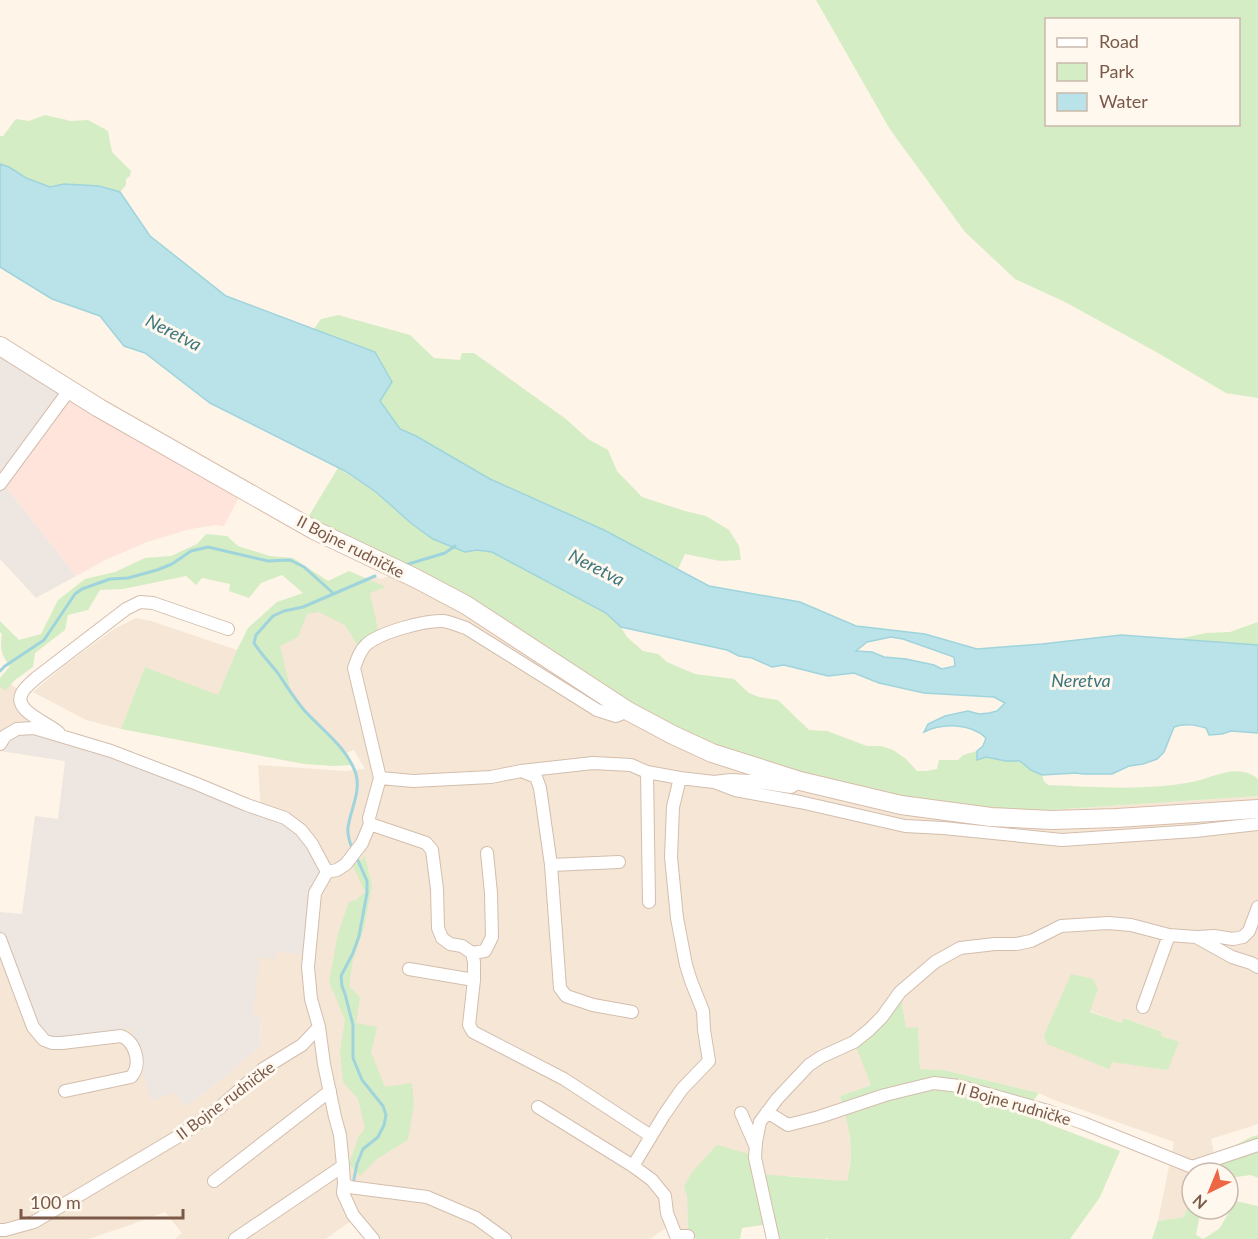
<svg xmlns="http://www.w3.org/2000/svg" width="1258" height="1239" viewBox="0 0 1258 1239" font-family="Lato,sans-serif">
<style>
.residential{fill:#f6e6d5;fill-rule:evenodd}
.commercial{fill:#fee4da}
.industrial{fill:#eee7e1}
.green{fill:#d5edc4;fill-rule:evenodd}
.water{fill:#bae3e9;stroke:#9fd4dc;stroke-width:1.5;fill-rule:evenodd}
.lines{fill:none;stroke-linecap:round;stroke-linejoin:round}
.stream{stroke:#9fd4dc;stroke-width:3}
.street-casing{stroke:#d3beae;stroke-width:14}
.secondary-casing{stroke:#d7bdab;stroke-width:20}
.street{stroke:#fff;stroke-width:12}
.secondary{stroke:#fff;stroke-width:18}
.labels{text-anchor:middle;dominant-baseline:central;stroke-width:6;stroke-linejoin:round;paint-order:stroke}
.street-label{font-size:16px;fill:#7a5949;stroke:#fff8ef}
.water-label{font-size:18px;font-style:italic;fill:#3b767f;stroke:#fff8ef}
</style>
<rect width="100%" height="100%" fill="#fef4e7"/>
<path class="residential" d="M403 572 990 812 1050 810 1258 796V1124L1211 1139 1214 1153 1211 1158 1218 1173H1192V1197H1191L1184 1217 1158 1221 1174 1142 1054 1100 1039 1093 944 1070 920 1069 918 1027 906 1029 900 993 871 1085 840 1096 849 1128V1135L852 1150 847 1181 789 1176 685 1186 687 1196 688 1236 670 1225 650 1239H373L352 1220 326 1239H175L182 1233 165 1212 130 1225 88 1239H0V939L125 1029H131L186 1107 207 1091 261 1046 260 1015H253L261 810 258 765 345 771 365 769 354 750 346 753 302 708 254 643 355 584 375 576 380 579ZM1071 975 1089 979 1098 989 1090 1011 1122 1023 1125 1018 1162 1032 1161 1036 1178 1042 1168 1070 1112 1061 1044 1035Z
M136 618 151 621 237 650 218 696 145 667 121 729 86 720 33 692 65 665 114 629Z
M0 678 23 692 21 705 55 729 0 744Z"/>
<path class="commercial" d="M70 389 243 489 224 526 216 525 190 529 147 542 105 560 76 576 2 482Z"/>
<path class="industrial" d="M0 346 70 389 2 482 76 576 36 598 0 559Z
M34 728 285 818 312 844 323 878 309 956 277 951 276 959 260 957 253 1015H260L261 1046 207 1091 186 1107 175 1093 151 1101 131 1029H125L121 1036 44 1040 0 939V912L22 914 35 816 58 819 65 761 0 751V744L5 736Z"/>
<path class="green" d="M816 0H1258V398L1226 393 1158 353 1065 302 1015 279 965 232 897 139 888 126ZM1046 20H1238V124H1046Z
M45 115 71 121 88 120 108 131 112 152 131 171 130 176 126 179V185L120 192C102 187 84 184 65 185 60 185 55 187 51 187 36 186 15 169 0 164V136H3L16 119 29 121Z
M338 315 410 335 434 358 460 360 462 353H474L566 419 588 439 608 450 617 471 642 497 685 511 706 516 729 530 739 546 741 560 720 561 685 554 678 569 604 530 490 479 416 436 400 429 380 401 314 329 321 319Z
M338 468 376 492 412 524 433 539 465 551 477 550 491 552 606 613 621 627 627 637 643 651 658 654 667 662 695 674 734 679 749 693 759 697 778 700 809 730 827 731 867 746H881L893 750 906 759 917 771H926L937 769 939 760H958L963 755 977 751V760L986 757 1006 761H1020L1031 770 1042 775 1044 781 1048 785C1096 787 1144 791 1192 782 1214 778 1237 762 1258 779V796L1050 810 994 813 901 805 712 753 466 605 304 524Z
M206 534 227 536 238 546 270 556 293 558 328 581 349 571 386 587 370 593 378 629 358 646 345 625 319 612 307 614 298 637 280 646 291 692 302 708 346 753 352 765 334 766 304 764 121 729 145 667 218 695 237 650 248 628 277 602 303 593 282 575 261 583 249 598 229 591 230 584 202 578 196 585 186 576 123 589 100 590 88 610 68 615 65 630 35 653 33 667 15 680 5 691 0 687V678L10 666C1 655 0 649 2 634L0 632V621L19 640 41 634 58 600 85 579 115 572 145 558 171 556 197 544Z
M1258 622V645L1178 639 1206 633 1230 632Z
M365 856 372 886 364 928 353 960 349 986 360 997 356 1023 377 1027 371 1052 385 1087 412 1083 414 1104 408 1140 378 1158 360 1176 349 1164 358 1138 365 1128 358 1099 343 1082 340 1051 345 1020 329 982 338 933 349 902 356 900 365 892 353 866Z
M1071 974 1093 979 1098 989 1090 1012 1122 1023 1124 1018 1162 1032 1161 1036 1179 1042 1168 1070 1112 1062 1109 1069 1047 1044 1044 1035Z
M900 992 906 1028 918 1027 920 1069 944 1070 1039 1093 1030 1105 1046 1123 1120 1151 1100 1197 1070 1239H828L827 1238 825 1239H773L770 1224 742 1228 740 1239H698L688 1236 687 1196 684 1186 692 1172 717 1145 749 1154 758 1174 847 1181C849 1170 852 1158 851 1148 850 1130 845 1113 840 1096L871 1085 854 1042Z
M1258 1135V1178L1251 1175 1228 1178V1173H1218L1211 1158 1251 1137Z
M1191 1197H1192V1209H1201L1196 1235 1203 1239 1219 1229 1236 1201 1258 1206V1239H1152L1158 1221 1184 1217Z"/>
<path class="water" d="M0 164 9 167 26 178 50 187 64 184 99 186 120 192 150 236 226 296 375 352 392 382 380 401 400 429 416 436 490 479 604 530 709 586 800 602 856 626 925 634 977 649 1042 644 1121 635 1258 645V733L1231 731 1222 734 1209 735 1206 728C1195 725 1185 723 1174 727L1164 752 1157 759 1143 764 1129 766 1112 774H1083L1076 773 1042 775 1031 770 1020 761H1006L986 757 977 760V751L983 746 986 738C971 723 942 723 924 732L928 724 945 716 968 711 979 714 989 713 997 711 1005 703 994 697 924 693 879 683 854 673 828 676 784 665 772 667 752 658 739 656 727 650 621 627 606 613 492 552 477 550 465 552 433 539 412 524 376 492 345 471 210 403 145 353 124 346 100 316 52 299 0 267ZM891 637 903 639 954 657 955 666 942 669 934 665 906 659 884 657 872 652 856 651 867 642Z"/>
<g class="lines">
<path class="stream" d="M405 565 445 553 455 546
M0 671 5 666 44 640 75 594 82 589 110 579 128 578 157 570 172 564 191 551 208 547 268 561 290 560 304 567 333 593
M353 851C350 843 347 836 348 828 350 810 361 793 356 774 347 747 322 730 304 710 294 698 286 685 277 672 269 662 261 654 254 643L256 635 273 616 284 611 303 607 375 576
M353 1184 357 1164 363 1149 378 1137 384 1125 386 1115 383 1106 362 1080 353 1058V1025L345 994 342 986 341 976 353 953 359 936 367 893V881L356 856"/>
<defs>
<path id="street" d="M0 484 70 389
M59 733C49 723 12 711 22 693 25 687 31 683 36 678L126 609 140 602 153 603 228 629
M0 744 5 736 17 729 34 728 111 751 197 784 247 805 285 818 301 830 312 844 327 872
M524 772 536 777 540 788 551 865 560 988 566 996 593 1005 632 1012
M647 772 649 902
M380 778 413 781 491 777 521 771 593 763 631 765 647 772 680 778 714 782 731 780 751 781 791 787 800 781
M714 782 735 790 800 802 905 826 943 828 1062 840 1195 831 1258 824
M370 824 426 843 432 850 437 889 438 928 442 938 450 944 462 946 472 953 474 962V980L469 1025 473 1032 564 1079 651 1136
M551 865 619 862
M1198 937 1214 936 1233 939 1243 937 1249 931 1258 907
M0 939 33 1027 44 1040 52 1043H62L121 1036C136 1042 142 1065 131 1077L65 1091
M472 953 485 951 492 937 491 893 487 853
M409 969 474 980
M1143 1007 1169 935
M538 1107 633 1166 652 1180 665 1196 667 1213 676 1236H688
M767 1112 788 1125 819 1117 885 1095 934 1083 959 1086 1048 1111 1083 1123 1192 1167 1258 1145
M741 1113 755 1145
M633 1166 664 1115 682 1089 709 1061 704 1030 703 1011 691 981 686 965 677 918 671 857 673 807 680 778
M214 1181 330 1091
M344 1183 349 1187 427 1197 476 1218 505 1239
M0 1230H5L34 1222 184 1133 218 1109 263 1069 302 1045 319 1027
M235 1239 343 1166
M373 1239 353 1215 343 1193 344 1183 343 1166 340 1135 335 1117 324 1064 319 1027 311 999 308 967 315 893 327 872 337 870 346 864 362 843 370 824 369 818 380 778 354 668C357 660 360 650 367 644 381 632 426 620 443 621 451 622 459 626 466 628L597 710 616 716 628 711
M773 1239 755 1158 756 1142 760 1122 777 1099 809 1065 821 1057 854 1042 869 1030 882 1017 900 992 935 962 960 948 995 944H1016L1031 941 1061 926 1108 923 1131 925 1169 935 1196 937 1232 957 1251 963 1258 967"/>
<path id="secondary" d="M0 346 99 408 314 530 415 578 466 605 628 711 673 735 712 753 800 781 901 805 991 817 1052 820 1117 818 1258 809"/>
</defs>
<use href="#street" class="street-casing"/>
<use href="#secondary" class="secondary-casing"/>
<use href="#street" class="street"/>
<use href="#secondary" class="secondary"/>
</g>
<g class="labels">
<g class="street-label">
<text transform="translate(351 546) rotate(27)">II Bojne rudničke</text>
<text transform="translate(225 1100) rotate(-37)">II Bojne rudničke</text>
<text transform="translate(1014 1103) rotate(16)">II Bojne rudničke</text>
</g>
<g class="water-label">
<text transform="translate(174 332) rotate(27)">Neretva</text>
<text transform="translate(597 567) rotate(27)">Neretva</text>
<text x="1081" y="680">Neretva</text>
</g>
</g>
<rect x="1045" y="18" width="195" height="108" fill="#fff8ef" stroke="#cab8ad" stroke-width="1.5"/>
<rect x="1057" y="38" width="30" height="9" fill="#ffffff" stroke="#cab8ad" stroke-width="1.5"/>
<text x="1099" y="48" font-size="18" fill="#7a5949">Road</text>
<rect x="1057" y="63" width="30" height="18" fill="#d5edc4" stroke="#cab8ad" stroke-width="1.5"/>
<text x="1099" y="78" font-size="18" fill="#7a5949">Park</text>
<rect x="1057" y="93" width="30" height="18" fill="#bae3e9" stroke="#cab8ad" stroke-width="1.5"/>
<text x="1099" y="108" font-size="18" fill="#7a5949">Water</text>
<g transform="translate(1210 1191) rotate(223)"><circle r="28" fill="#fff8ef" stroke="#cab8ad" stroke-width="1.5"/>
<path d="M0-4.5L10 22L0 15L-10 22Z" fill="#ee6745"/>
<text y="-9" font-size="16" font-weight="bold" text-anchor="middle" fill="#7a5949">N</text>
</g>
<path d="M21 1209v9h162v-9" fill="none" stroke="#7a5949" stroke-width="3"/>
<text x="30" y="1209" font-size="18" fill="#7a5949" stroke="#fff8ef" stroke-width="4.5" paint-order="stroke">100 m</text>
</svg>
